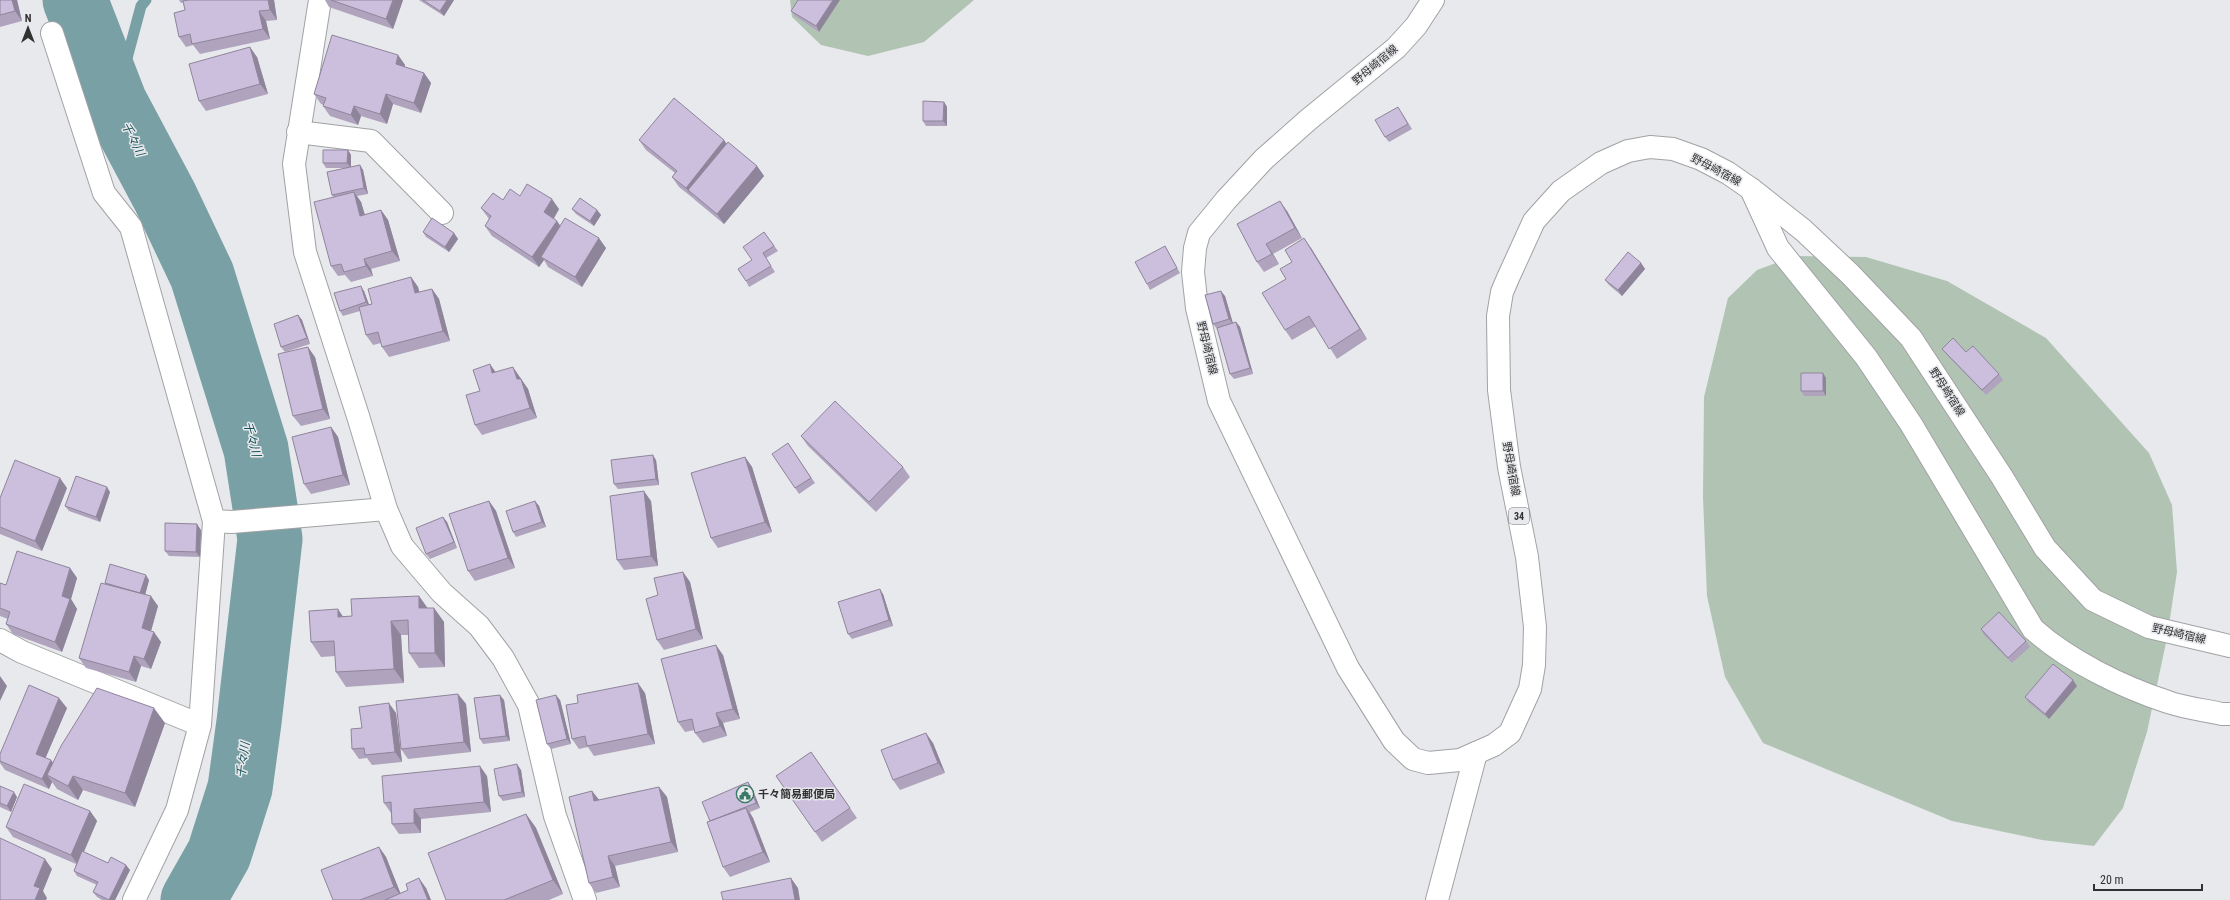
<svg xmlns="http://www.w3.org/2000/svg" width="2230" height="900" viewBox="0 0 2230 900" font-family="'Roboto Condensed','Noto Sans JP',sans-serif">
<style>
.green{fill:#b1c4b4}
.lines{fill:none;stroke-linecap:round;stroke-linejoin:round}
.stream{stroke:#78a0a5;stroke-width:11}
.river{stroke:#78a0a5;stroke-width:65}
.minor-casing{stroke:#a1a2a4;stroke-width:24}
.primary-casing{stroke:#a1a2a4;stroke-width:24}
.minor{stroke:#fff;stroke-width:22}
.primary{stroke:#fff;stroke-width:22}
.wall{fill:#afa3be}
.shaded-wall{fill:#8f859b}
.building{fill:#ccbedd;stroke:#8f859b}
.labels{text-anchor:middle;dominant-baseline:central;stroke-width:3;stroke-linejoin:round;paint-order:stroke}
.shield{fill:#e8e9ec;stroke:#68686a;stroke-width:1}
.shield-label{font-size:10px;font-weight:bold;fill:#313132}
.street-label{font-size:11px;fill:#313132;stroke:#e8e9ec}
.poi-label{font-size:11px;font-weight:bold;fill:#313132;stroke:#e8e9ec;text-anchor:start}
.water-label{font-size:12px;font-style:italic;fill:#18535a;stroke:#e8e9ec}
</style>
<rect width="100%" height="100%" fill="#e8e9ec"/>
<path class="green" d="M790 0H974L924 42 868 56 821 45 792 17Z
M1795 256 1866 257 1947 281 2046 338 2149 453 2172 505 2177 572 2167 638 2147 732 2123 808 2094 846 2042 840 1952 821 1763 743 1725 677 1707 596 1703 497 1704 397 1728 298 1757 270Z"/>
<g class="lines">
<path class="stream" d="M115 103 141 6 146 0"/>
<path class="river" d="M75 0 115 103 165 197 202 275 256 449 270 539 249 722 240 788 219 854 193 900"/>
<defs>
<path id="minor" d="M320 0 294 164 305 252 358 416 386 509 402 546 442 593 479 626 503 658 529 705 555 816 585 900
M52 33 104 193 131 227 214 521
M298 132 371 141 442 213
M1751 189 1778 248 1866 357 1911 424 2033 629C2069 661 2122 687 2168 702 2185 708 2204 710 2222 714H2230
M0 640 22 652 200 725
M134 900 177 810 200 725 214 521 232 522 386 509
M1437 900 1476 753"/>
<path id="primary" d="M1433 0 1416 26 1396 48 1308 120 1264 159 1226 200 1199 233 1195 248 1193 272 1197 308 1219 401 1348 668 1394 741 1413 759 1428 763 1460 760 1494 745 1510 733 1530 689 1534 665 1535 627 1527 557 1509 467 1499 390 1498 316 1502 292 1508 278 1534 221 1561 191 1601 163 1628 151 1650 147 1673 149 1701 159 1728 173 1751 189 1803 230 1850 274 1911 338 2002 477 2045 548 2093 600 2149 627 2230 646"/>
</defs>
<use href="#minor" class="minor-casing"/>
<use href="#primary" class="primary-casing"/>
<use href="#minor" class="minor"/>
<use href="#primary" class="primary"/>
</g>
<path class="wall" d="M0 0H17L22 21 0 27Z
M179 0H274L277 20 266 21 270 39 200 54 193 45 186 47 179 37 185 10 184 2 181 3Z
M325 0H403L393 29 329 7Z
M419 0H454L444 16Z
M798 0 819 32 795 16 791 11Z
M398 55 405 65V67L424 73 431 83 421 113 393 104 387 124 361 116 358 125 330 116 323 106 324 105 321 104 314 94Z
M257 57 268 94 206 111 199 101Z
M944 102 947 107V126H926L923 121Z
M1402 113 1412 129 1389 142 1385 137Z
M639 140 727 143 757 166 764 176 724 224 695 200 693 198 679 187 672 177 675 173 646 150Z
M348 150 351 155V167L360 165 363 170 368 194 357 196 361 202 365 215 381 210 388 220 400 261 371 269 373 276 351 282 345 275 338 276 331 266 333 197 332 195 346 168H326L323 163Z
M520 196 559 209 554 219 560 226 606 248 582 287 548 267 544 260 539 267 492 236 485 226 489 219 481 208Z
M572 209 597 210 601 215 594 226 576 214Z
M1287 211 1302 238 1273 254 1279 264 1264 272 1257 262 1237 224Z
M423 232 454 233 458 239 449 252 426 237Z
M764 232 778 251 766 258 775 272 749 287 746 281 752 260Z
M1165 246 1168 251 1180 273 1150 290 1147 284Z
M1311 248 1367 339 1337 359 1316 326 1292 340 1285 330 1286 279 1292 262Z
M1641 263 1645 269 1622 296 1609 285 1605 280Z
M411 277 418 287 419 292 432 289 439 299 450 341 389 357 382 347 381 343 373 345 366 335 360 311 343 316 340 311 364 291 369 304H372Z
M1225 296 1233 323 1236 322 1240 327 1253 374 1234 379 1230 374 1218 329H1217L1213 324Z
M298 315 302 320 310 344 285 352 281 347Z
M1942 349 1966 352 1999 374 2003 380 1986 395 1946 354Z
M315 357 330 419 301 426 293 416Z
M495 372 520 377 521 379 528 389 537 418 482 435 475 425 480 391Z
M1823 373 1826 378V396H1804L1801 391Z
M331 427 338 437 350 485 311 494 304 484Z
M801 436 903 467 910 477 876 512 808 446Z
M788 443 815 483 799 494 795 488Z
M745 457 752 467 772 532 718 548 711 538Z
M656 460 659 485 618 489 614 484Z
M67 488 42 551 0 534V498Z
M110 492 100 522 69 511 65 506Z
M489 501 496 511 515 568 475 581 468 571Z
M535 501 539 506 546 527 516 537 513 532Z
M651 501 658 566 624 570 617 560Z
M443 517 447 522 457 548 430 559 426 554Z
M201 530 200 557 169 556 165 551Z
M70 568 77 578 71 599 77 609 62 652 13 634 6 624 8 619 0 616V583L6 585Z
M683 572 690 582 703 639 664 650 657 640 658 595Z
M149 580 145 595 158 606 151 631 161 642 151 669 141 666 136 682 86 668 79 658 105 584V583Z
M883 594 893 626 852 639 848 634Z
M419 596 427 608H434L444 622 445 667 419 668 409 653V635H401L404 683 346 687 336 672 335 656 321 657 311 642 343 617 352 616Z
M1981 629 2026 641 2030 647 2012 663 1984 635Z
M723 655 740 719 723 723 727 736 703 743 695 733V730L685 732 678 722Z
M2077 686 2049 719 2028 702 2025 697Z
M645 693 655 744 594 756 588 747 579 749 572 739Z
M458 694 466 704 471 752 408 759 401 749Z
M504 700 510 741 483 744 480 739Z
M560 700 571 744 551 749 547 744Z
M67 708 45 758 51 760 53 763 165 723 135 807 83 790 78 800 57 789 52 782 49 789 5 770 0 763V754Z
M396 713 402 762 372 765 367 758 359 759 352 749 362 728Z
M933 743 945 773 900 790 893 780Z
M811 752 857 818 822 842 776 776Z
M521 770 525 797 503 801 499 796Z
M487 776 491 812 421 819V833L399 834 392 824 391 813 384 803Z
M748 782 752 788 760 808 750 812 753 818 770 862 730 877 723 867 710 821Z
M0 786 17 797 11 812 0 807Z
M659 787 667 797 678 852 615 866 620 887 596 893 589 883 592 791 599 800Z
M90 811 97 821 84 852 108 863 130 870 115 900H102L97 897 93 892 97 885 77 876 74 871 76 864 13 837 6 827Z
M526 814 536 828 563 894 549 900H446Z
M379 847 386 857 400 893 426 888 431 900H333Z"/>
<path class="shaded-wall" d="M12 0H17L22 21 15 11Z
M268 0H274L277 20 270 10Z
M393 0H403L393 29 386 19Z
M447 0H454L444 16 440 11Z
M833 0H840L819 32 816 26Z
M259 11 266 21 270 39 263 29Z
M250 47 257 57 268 94 260 84Z
M398 55 405 65 403 74 396 64Z
M424 73 431 83 421 113 414 103Z
M386 94 393 104 387 124 380 114Z
M944 102 947 107V126L943 121Z
M354 106 361 116 358 125 351 115Z
M724 140 731 150 688 190 693 198 686 188Z
M348 150 351 155V168L347 163Z
M360 165 363 170 368 194 364 188Z
M757 166 764 176 724 224 717 214Z
M354 192 361 202 368 226 360 216Z
M552 199 559 209 551 222 544 212Z
M1280 201 1287 211 1302 238 1295 228Z
M381 210 388 220 400 261 392 251Z
M597 210 601 215 594 226 590 221Z
M557 221 564 231 541 257 544 260 539 267 532 257Z
M454 233 458 239 449 252 445 247Z
M599 238 606 248 582 287 575 277Z
M1304 238 1311 248 1367 339 1360 329Z
M1266 244 1273 254 1279 264 1272 254Z
M364 259 371 269 373 276 366 266Z
M1641 263 1645 269 1622 296 1618 290Z
M411 277 418 287 422 303 415 293Z
M361 286 364 291 370 308 366 302Z
M432 289 439 299 450 341 443 331Z
M1221 291 1225 296 1233 324 1229 319Z
M298 315 302 320 310 344 307 338Z
M1236 322 1240 327 1253 374 1250 368Z
M308 347 315 357 330 419 323 409Z
M490 364 497 374 492 373Z
M513 367 528 389 537 418 530 408 517 379Z
M1823 373 1826 378V396L1823 391Z
M331 427 338 437 350 485 343 475Z
M653 455 656 460 659 485 656 479Z
M745 457 752 467 772 532 765 522Z
M60 478 67 488 42 551 35 541Z
M107 487 110 492 100 522 96 517Z
M644 491 651 501 658 566 651 556Z
M489 501 496 511 515 568 508 558Z
M535 501 539 506 546 527 542 522Z
M443 517 447 522 457 548 454 542Z
M197 524 201 530 200 557 196 552Z
M70 568 77 578 71 599 77 609 62 652 55 642 62 596Z
M683 572 690 582 703 639 696 629Z
M146 575 149 580 144 599 140 593Z
M880 589 883 594 893 626 889 620Z
M151 596 158 606 149 638 142 628Z
M419 596 429 610 419 608Z
M434 608 444 622 445 667 435 653Z
M338 609 348 624 338 617Z
M391 621 401 635 404 683 394 669Z
M154 632 161 642 151 669 144 659Z
M716 645 723 655 740 719 733 709Z
M134 656 141 666 136 682 129 672Z
M0 676 7 686 0 701Z
M2073 680 2077 686 2049 719 2045 714Z
M638 683 645 693 655 744 648 734Z
M458 694 466 704 471 752 464 742Z
M500 695 504 700 510 741 506 736Z
M556 695 560 700 571 744 567 739Z
M59 698 67 708 43 764 36 754Z
M389 703 396 713 402 762 395 752Z
M154 708 165 723 135 807 125 793Z
M716 713 723 723 727 736 720 726Z
M926 733 933 743 945 773 938 763Z
M51 760 58 770 47 775 52 782 49 789 42 779Z
M517 764 521 770 525 797 522 792Z
M480 766 487 776 491 812 484 802Z
M73 776 83 790 78 800 68 786Z
M748 782 752 788 760 808 756 803Z
M659 787 667 797 678 852 671 842Z
M592 791 600 801H594Z
M14 792 17 797 11 812 7 806Z
M746 808 753 818 770 862 763 852Z
M414 809 421 819V833L414 823Z
M90 811 97 821 78 865 71 855Z
M526 814 536 828 563 894 553 880Z
M379 847 386 857 402 897 394 887Z
M608 856 615 866 620 887 613 877Z
M45 859 52 869 43 891 47 898 46 900H35L34 886Z
M126 865 130 870 115 900H109Z
M419 878 426 888 431 900H428Z
M791 878 798 888 800 900H795Z"/>
<path class="building" d="M0 0H12L15 11 0 15Z
M189 0H268L270 10 259 11 263 29 192 44 190 34 179 37 174 13 185 10 183 1Z
M331 0H393L386 19Z
M423 0H447L440 11Z
M798 0H833L816 26 791 11Z
M332 35 398 55 396 64 424 73 414 103 386 94 380 114 354 106 351 115 323 106 326 98 314 94Z
M250 47 260 84 199 101 189 64Z
M674 98 724 140 686 188 672 177 677 171 639 140Z
M923 101 944 102 943 121H923Z
M1398 107 1408 124 1385 137 1375 120Z
M728 142 757 166 717 214 688 190Z
M323 150H348L347 163H323Z
M360 165 364 188 332 195 327 172Z
M527 184 552 199 544 212 557 221 532 257 485 226 491 216 481 208 493 193 503 200 510 189 520 196Z
M354 192 360 216 381 210 392 251 364 259 366 266 344 272 341 264 331 266 314 202Z
M580 198 597 210 590 221 572 209Z
M1280 201 1295 228 1266 244 1272 254 1257 262 1237 224Z
M432 218 454 233 445 247 423 232Z
M565 218 599 238 575 277 541 257Z
M764 232 774 246 763 253 771 266 746 281 738 269 752 260 743 247Z
M1304 238 1360 329 1329 349 1309 316 1285 330 1262 293 1286 279 1280 269 1292 262 1285 250Z
M1165 246 1177 268 1147 284 1135 262Z
M1628 252 1641 263 1618 290 1605 280Z
M411 277 415 293 432 289 443 331 382 347 378 332 366 335 359 307 372 304 368 289Z
M361 286 366 302 340 311 334 293Z
M1221 291 1229 319 1213 324 1205 295Z
M298 315 307 338 281 347 274 324Z
M1236 322 1250 368 1230 374 1217 328Z
M1953 338 1966 352 1973 346 1999 374 1982 390 1942 349Z
M308 347 323 409 293 416 278 354Z
M490 364 492 373 513 367 517 379H521L530 408 475 425 466 395 480 391 473 370Z
M1801 373H1823V391H1801Z
M835 401 903 467 869 502 801 436Z
M331 427 343 475 304 484 292 437Z
M788 443 811 478 795 488 772 454Z
M653 455 656 479 614 484 611 460Z
M745 457 765 522 711 538 691 473Z
M15 460 60 478 35 541 0 527V498Z
M76 476 107 487 96 517 65 506Z
M644 491 651 556 617 560 610 496Z
M489 501 508 558 468 571 449 514Z
M535 501 542 522 513 532 506 511Z
M443 517 454 542 426 554 416 528Z
M165 523 197 524 196 552 165 551Z
M17 551 70 568 62 596 70 599 55 642 6 624 10 612 0 608V583L6 585Z
M110 564 146 575 140 593 105 583Z
M683 572 696 629 657 640 646 599 658 595 654 578Z
M101 583 151 596 142 628 154 632 144 659 134 656 129 672 79 658Z
M880 589 889 620 848 634 838 602Z
M419 596V608H434L435 653H409L408 620 391 621 394 669 336 672 334 641 311 642 309 611 338 609V617L352 616 351 599Z
M1999 612 2026 641 2008 658 1981 629Z
M716 645 733 709 716 713 720 726 695 733 692 719 678 722 661 659Z
M2053 664 2073 680 2045 714 2025 697Z
M638 683 648 734 587 746 585 736 572 739 566 705 578 703 577 695Z
M29 685 59 698 36 754 51 760 42 779 0 761V754Z
M97 688 154 708 125 793 73 776 68 786 47 775 61 746Z
M458 694 464 742 401 749 396 701Z
M500 695 506 736 480 739 474 698Z
M556 695 567 739 547 744 536 700Z
M389 703 395 752 365 755 364 748 352 749 351 729 362 728 359 707Z
M926 733 938 763 893 780 881 750Z
M811 752 850 808 815 832 776 776Z
M517 764 522 792 499 796 494 769Z
M480 766 484 802 414 809V823L392 824 391 802 384 803 382 776Z
M748 782 756 803 710 821 702 802Z
M24 784 90 811 71 855 6 827Z
M0 786 14 792 7 806 0 803Z
M659 787 671 842 608 856 613 877 589 883 569 797 592 791 594 801Z
M746 808 763 852 723 867 707 822Z
M526 814 553 880 504 900H446L428 853Z
M0 838 45 859 34 886 40 888 35 900H0Z
M379 847 394 887 360 900H333L321 870Z
M82 851 108 863 111 857 126 865 109 900 93 892 98 882 74 871Z
M419 878 428 900H385L408 890 406 884Z
M791 878 795 900H723L721 892Z"/>
<defs>
<symbol id="civic-ring" viewBox="-11 -11 22 22"><circle r="9.5" fill="#e8e9ec" stroke="#3a7965" stroke-width="1.5"/><path d="M-.6-6.5H3V-4.5H.6V-3L4-1V1h2V6H-6V1h2V-1L-.6-3ZM-1.2 2.5V6h2.4V2.5Z" fill="#3a7965"/></symbol>
</defs>
<g fill-rule="evenodd">
<use href="#civic-ring" x="735" y="784" width="20" height="20"/>
</g>
<g class="labels">
<rect class="shield" x="1509" y="508" width="20" height="16" rx="3"/>
<g class="shield-label">
<text x="1519" y="516">34</text>
</g>
<g class="street-label">
<text transform="translate(1375 65) rotate(-40)">野母崎宿線</text>
<text transform="translate(1716 170) rotate(28)">野母崎宿線</text>
<text transform="translate(1207 348) rotate(76)">野母崎宿線</text>
<text transform="translate(1947 392) rotate(57)">野母崎宿線</text>
<text transform="translate(1511 469) rotate(80)">野母崎宿線</text>
<text transform="translate(2179 634) rotate(13)">野母崎宿線</text>
</g>
<g class="poi-label">
<text x="758" y="794">千々簡易郵便局</text>
</g>
<g class="water-label">
<text transform="translate(133 139) rotate(63)">千々川</text>
<text transform="translate(252 439) rotate(75)">千々川</text>
<text transform="translate(243 760) rotate(-83)">千々川</text>
</g>
</g>
<g transform="translate(28 28)" stroke="#e8e9ec" stroke-width="3" paint-order="stroke">
<path d="M0-3L7 15L0 10L-7 15Z" fill="#313132"/>
<text y="-6" font-size="11" font-weight="bold" text-anchor="middle" fill="#313132">N</text>
</g>
<path d="M2094 884v6h108v-6" fill="none" stroke="#313132" stroke-width="2"/>
<text x="2100" y="884" font-size="12" fill="#313132" stroke="#e8e9ec" stroke-width="3" paint-order="stroke">20 m</text>
</svg>
